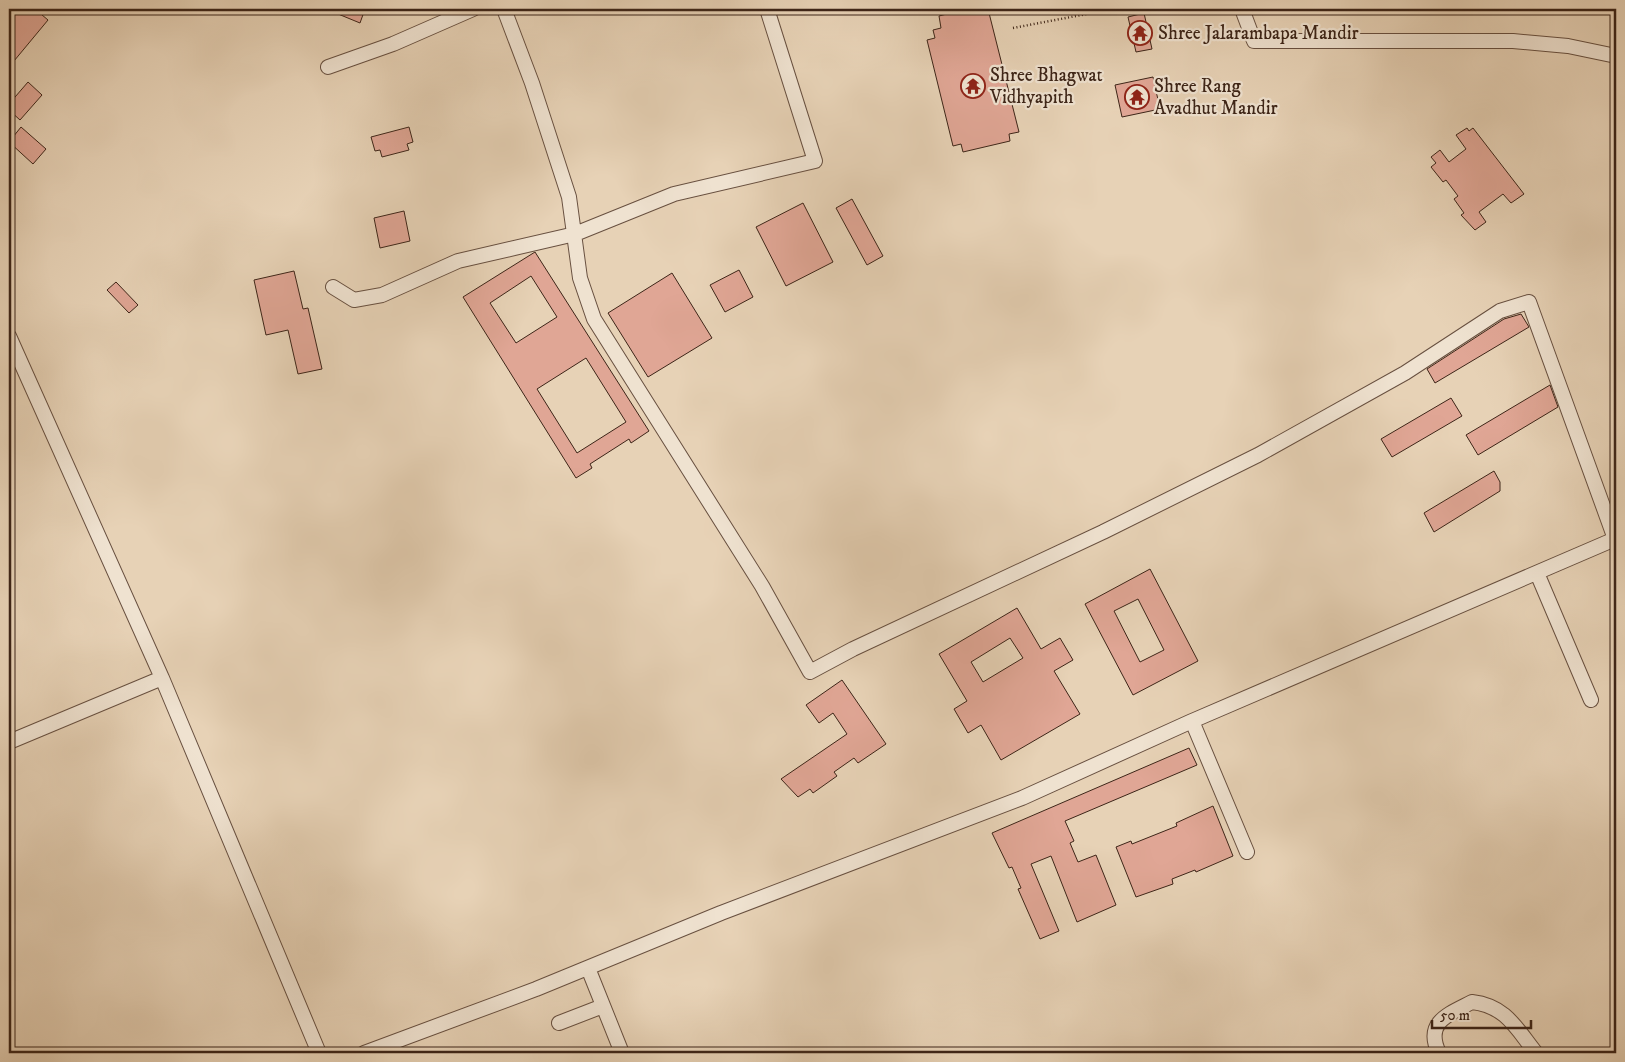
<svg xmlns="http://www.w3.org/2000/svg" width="1625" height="1062" viewBox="0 0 1625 1062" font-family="'IM FELL DW Pica',serif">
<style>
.building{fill:#e0a695;stroke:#3d2518;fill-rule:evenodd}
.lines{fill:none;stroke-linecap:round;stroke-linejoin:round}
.minor-casing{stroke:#685040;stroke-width:16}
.path{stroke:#3d2518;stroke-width:2.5;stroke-dasharray:1 2.5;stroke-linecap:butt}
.minor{stroke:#efe2d0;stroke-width:14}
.labels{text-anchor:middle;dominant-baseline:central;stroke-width:4.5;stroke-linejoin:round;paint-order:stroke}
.poi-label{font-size:19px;fill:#3d2518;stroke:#efe2d0;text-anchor:start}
</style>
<rect width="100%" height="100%" fill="#e7d2b6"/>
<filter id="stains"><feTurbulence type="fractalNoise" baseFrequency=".004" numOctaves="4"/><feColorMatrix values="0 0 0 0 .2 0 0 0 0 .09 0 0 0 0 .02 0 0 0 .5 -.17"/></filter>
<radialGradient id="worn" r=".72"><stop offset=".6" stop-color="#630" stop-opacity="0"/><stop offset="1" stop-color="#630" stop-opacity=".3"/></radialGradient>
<path class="building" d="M9 9H35L48 20 9 67Z
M326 9H365L360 23Z
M966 9H988L1019 132 1009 134 1010 141 963 152 961 144 953 146 927 40 935 38 933 30 941 28 939 16Z
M1144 13 1152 49 1136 52 1128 17Z
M1153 77 1160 109 1122 117 1115 85Z
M28 82 42 95 20 120 9 110V104Z
M21 127 46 149 33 164 9 142Z
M409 127 413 142 407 144 409 150 382 157 380 150 375 151 371 137Z
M1467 128 1469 131 1473 128 1524 194 1511 203 1503 194 1479 212 1486 222 1475 230 1461 215 1464 213 1454 199 1458 196 1446 180 1443 182 1431 167 1436 163 1431 157 1440 150 1449 162 1466 149 1456 135Z
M852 199 883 256 867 265 836 208Z
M803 203 833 262 786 286 756 227Z
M404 211 410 241 380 248 374 218Z
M535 252 649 431 631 443 629 439 590 464 592 468 576 478 463 297ZM531 276 557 317 516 343 490 303ZM586 358 626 422 577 453 537 389Z
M739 270 753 297 725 312 710 285Z
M294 271 303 309 308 308 322 369 298 374 288 330 266 335 254 280Z
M672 273 712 338 648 377 608 313Z
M116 282 138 305 129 313 107 290Z
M1521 314 1529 327 1435 383 1427 369 1504 319Z
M1550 385 1558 407 1478 455 1466 435Z
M1451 398 1462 416 1392 457 1381 439Z
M1494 471 1500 482V491L1434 532 1424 513Z
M1150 569 1198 661 1133 695 1085 604ZM1138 599 1164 650 1140 662 1114 611Z
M1017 608 1041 649 1060 638 1073 660 1054 671 1080 714 1001 760 981 725 968 733 954 709 967 701 939 654ZM1010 638 1023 658 983 682 971 662Z
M842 680 886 744 858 763 854 758 834 772 837 776 813 793 810 789 798 797 781 779 847 734 833 713 819 723 806 705Z
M1189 748 1197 765 1065 821 1074 841 1070 843 1078 862 1096 855 1116 905 1077 922 1051 856 1031 864 1059 931 1040 939 1018 889 1021 888 1012 867 1009 868 992 833Z
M1213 806 1233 856 1196 872 1195 870 1172 879 1173 884 1136 897 1116 847 1131 841 1132 844 1177 826 1176 823Z"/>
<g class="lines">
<defs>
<path id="minor" d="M504 9 532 83 569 197 580 278 594 319 762 586 810 672 853 649 1103 532 1258 455 1405 373 1500 311 1529 302 1615 539 1192 721
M1242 9 1254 41H1513L1568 46 1616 56
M328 67 393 44 473 9
M333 287 354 300 382 295 458 261 575 234 674 194 815 161 767 9
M9 336 162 678 9 742
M1537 573 1591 700
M162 678 319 1053
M588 968 622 1053
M559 1023 603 1006
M364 1053 536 989 721 913 1022 798 1192 721 1247 852
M1439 1053C1424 1022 1449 1014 1472 1002 1506 1006 1516 1028 1536 1053"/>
</defs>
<use href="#minor" class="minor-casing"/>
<path class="path" d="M1013 28 1113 9"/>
<use href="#minor" class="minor"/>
</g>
<defs>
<symbol id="temple-ring" viewBox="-11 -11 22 22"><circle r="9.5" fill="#efe2d0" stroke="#8f2418" stroke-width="1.5"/><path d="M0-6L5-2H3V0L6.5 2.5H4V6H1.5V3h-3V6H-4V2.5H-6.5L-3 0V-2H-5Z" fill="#8f2418"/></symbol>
</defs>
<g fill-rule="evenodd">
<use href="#temple-ring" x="1126" y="19" width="28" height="28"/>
<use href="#temple-ring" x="959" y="72" width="28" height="28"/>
<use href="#temple-ring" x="1123" y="83" width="28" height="28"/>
</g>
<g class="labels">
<g class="poi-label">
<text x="1158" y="33">Shree Jalarambapa Mandir</text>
<text x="990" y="75">Shree Bhagwat<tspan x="990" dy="22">Vidhyapith</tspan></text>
<text x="1154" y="86">Shree Rang<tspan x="1154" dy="22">Avadhut Mandir</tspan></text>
</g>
</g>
<rect width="1625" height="1062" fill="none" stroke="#e7d2b6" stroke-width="30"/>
<rect x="10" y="10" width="1605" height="1042" fill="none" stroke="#3d2518" stroke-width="2.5"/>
<rect x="15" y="15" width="1595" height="1032" fill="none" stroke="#3d2518"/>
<path d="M1432 1020v8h99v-8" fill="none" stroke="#3d2518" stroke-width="2.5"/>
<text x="1440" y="1020" font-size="15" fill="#3d2518" stroke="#efe2d0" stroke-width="4" paint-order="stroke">50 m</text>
<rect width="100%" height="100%" filter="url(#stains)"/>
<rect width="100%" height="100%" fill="url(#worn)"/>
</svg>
